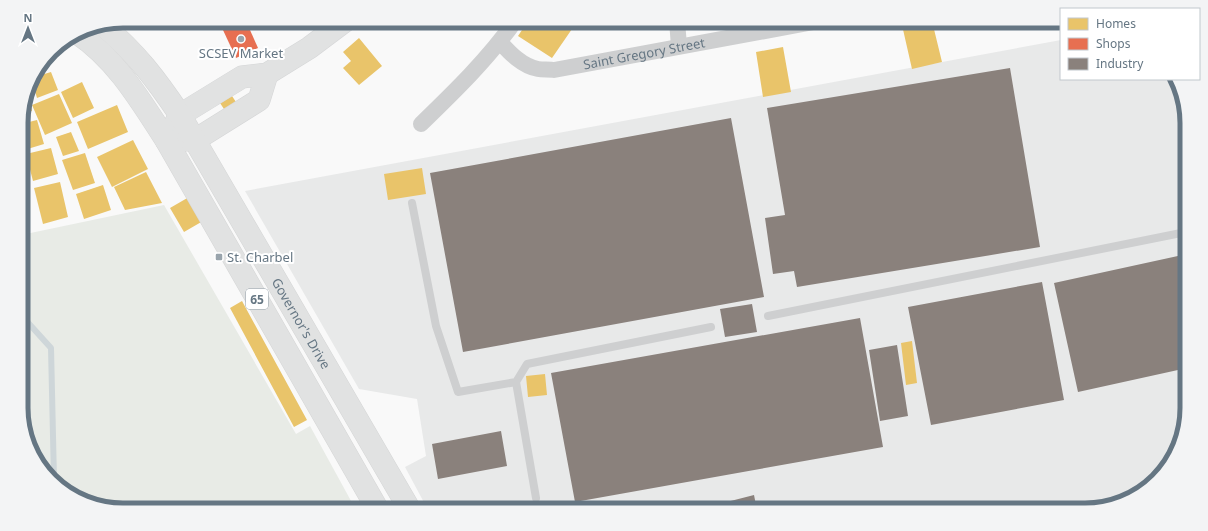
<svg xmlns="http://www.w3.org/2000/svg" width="1208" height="531" viewBox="0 0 1208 531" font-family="'Noto Sans',sans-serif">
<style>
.built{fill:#e8e9e9}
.green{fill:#e8ebe6}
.homes{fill:#e9c46a}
.shops{fill:#e76f51}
.industry{fill:#8a817c}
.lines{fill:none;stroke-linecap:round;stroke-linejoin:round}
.stream{stroke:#ced6d9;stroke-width:6}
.secondary-casing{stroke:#d5d6d7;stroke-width:23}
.highway-casing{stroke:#d5d6d6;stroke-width:23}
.lane{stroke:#cecfd0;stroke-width:8}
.street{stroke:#cecfd0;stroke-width:16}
.secondary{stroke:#e1e2e2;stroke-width:22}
.highway{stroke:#e1e2e2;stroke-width:22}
.poi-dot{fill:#99a4ac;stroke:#fff;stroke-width:1.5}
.labels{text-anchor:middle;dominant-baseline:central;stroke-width:4;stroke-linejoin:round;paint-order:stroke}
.shield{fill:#fff;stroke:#939fa8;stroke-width:1}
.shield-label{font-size:12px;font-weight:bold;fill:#657683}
.poi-label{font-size:13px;fill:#657683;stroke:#fff}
.street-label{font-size:13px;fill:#657683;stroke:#fff}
.rim{fill:none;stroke:#657683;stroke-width:5}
</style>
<rect width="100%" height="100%" fill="#f9f9f9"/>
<path class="built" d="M1061 40V79H1173L1186 109 1187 408 1179 447 1142 493 1091 510H428L405 467 426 456 417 399 359 389 245 191Z"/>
<path class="green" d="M164 205 296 434 310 426 356 510H123L84 502 42 470 22 422 21 235Z"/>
<path class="homes" d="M528 21H561L572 29 552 58 518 36Z
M923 21H932L942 62 912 69 902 25Z
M359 38 382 66 359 85 343 68 351 61 343 52Z
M783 47 791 92 763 97 756 52Z
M51 72 58 90 37 98 31 78Z
M82 82 94 108 73 118 61 92Z
M28 91 32 111 22 113 28 92Z
M230 93 236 102 224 109 218 100Z
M59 94 72 123 45 135 32 105Z
M117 105 128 132 88 149 77 122Z
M37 120 44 144 21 151V124Z
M71 132 79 151 63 156 56 137Z
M133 140 148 169 112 187 97 157Z
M51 148 58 174 33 181 26 154Z
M85 153 95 183 73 190 62 160Z
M422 168 426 194 388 200 384 174Z
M146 172 162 203 125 210 114 187Z
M60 182 68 217 43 224 34 188Z
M103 185 111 210 84 219 76 194Z
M189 197 203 221 184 232 170 208Z
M242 301 307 420 294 427 230 308Z
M912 341 917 383 906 385 901 343Z
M545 374 547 395 528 397 526 376Z
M553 505 554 510H528V509Z"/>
<path class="shops" d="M244 21H246L258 48 236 58 223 30Z"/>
<path class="industry" d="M1010 68 1040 247 797 287 794 271 773 274 765 218 785 215 767 108Z
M731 118 764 297 463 352 430 173Z
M1187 254V368L1078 392 1054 283Z
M1042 282 1064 400 931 425 908 307Z
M752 304 757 332 725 337 720 309Z
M860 318 883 447 575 502 551 373Z
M897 345 908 416 880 421 869 350Z
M501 431 507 466 438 479 432 444Z
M754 495 757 510H717L715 505Z"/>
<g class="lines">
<path class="stream" d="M22 316 51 348 54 480"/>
<defs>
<path id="secondary" d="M267 74 259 100 195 140H166L180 115 242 77 267 74 309 48 345 21"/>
<g id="highway">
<path id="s2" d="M103 25C136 53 156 79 180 115L410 510"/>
<path d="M77 33C117 60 140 100 166 140L378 510"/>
</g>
</defs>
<use href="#secondary" class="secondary-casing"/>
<use href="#highway" class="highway-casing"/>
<path class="lane" d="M412 203 436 326 458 392 516 382 527 364 711 327
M768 316 1186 232
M516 382 536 498"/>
<g class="street">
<path d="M677 21 679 46"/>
<path id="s1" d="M500 42C510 53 522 66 538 69 543 70 549 69 554 70L819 21"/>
<path d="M421 124C455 91 488 59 515 21"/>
</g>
<use href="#secondary" class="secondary"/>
<use href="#highway" class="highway"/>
</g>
<g class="poi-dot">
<circle cx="241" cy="39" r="4"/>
<rect x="215" y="253" width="8" height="8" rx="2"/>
</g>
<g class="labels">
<rect class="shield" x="246" y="289" width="22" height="20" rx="3"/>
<g class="shield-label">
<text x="257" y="299">65</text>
</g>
<g class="poi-label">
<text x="241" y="53">SCSEV Market</text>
<text x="227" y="257" text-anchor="start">St. Charbel</text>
</g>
<g class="street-label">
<text stroke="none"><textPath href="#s1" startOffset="155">Saint Gregory Street</textPath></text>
<text stroke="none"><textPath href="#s2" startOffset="360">Governor's Drive</textPath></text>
</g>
</g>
<path d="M0 0H1208V531H0ZM123 28H1085A95 95 0 0 1 1180 123V408A95 95 0 0 1 1085 503H123A95 95 0 0 1 28 408V123A95 95 0 0 1 123 28Z" fill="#f3f4f5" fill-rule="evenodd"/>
<path class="rim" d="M123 28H1085A95 95 0 0 1 1180 123V408A95 95 0 0 1 1085 503H123A95 95 0 0 1 28 408V123A95 95 0 0 1 123 28Z"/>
<rect x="1060" y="8" width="140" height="72" fill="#ffffff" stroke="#c1c8cd"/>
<rect x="1068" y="18" width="20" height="12" fill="#e9c46a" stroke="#c1c8cd"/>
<text x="1096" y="28" font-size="12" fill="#657683">Homes</text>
<rect x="1068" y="38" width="20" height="12" fill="#e76f51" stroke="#c1c8cd"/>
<text x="1096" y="48" font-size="12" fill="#657683">Shops</text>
<rect x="1068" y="58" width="20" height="12" fill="#8a817c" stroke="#c1c8cd"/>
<text x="1096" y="68" font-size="12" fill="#657683">Industry</text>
<g transform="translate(28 28)" stroke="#ffffff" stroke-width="3" paint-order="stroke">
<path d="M0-3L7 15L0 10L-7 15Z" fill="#657683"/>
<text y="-6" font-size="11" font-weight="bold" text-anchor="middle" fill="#657683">N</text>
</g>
</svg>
